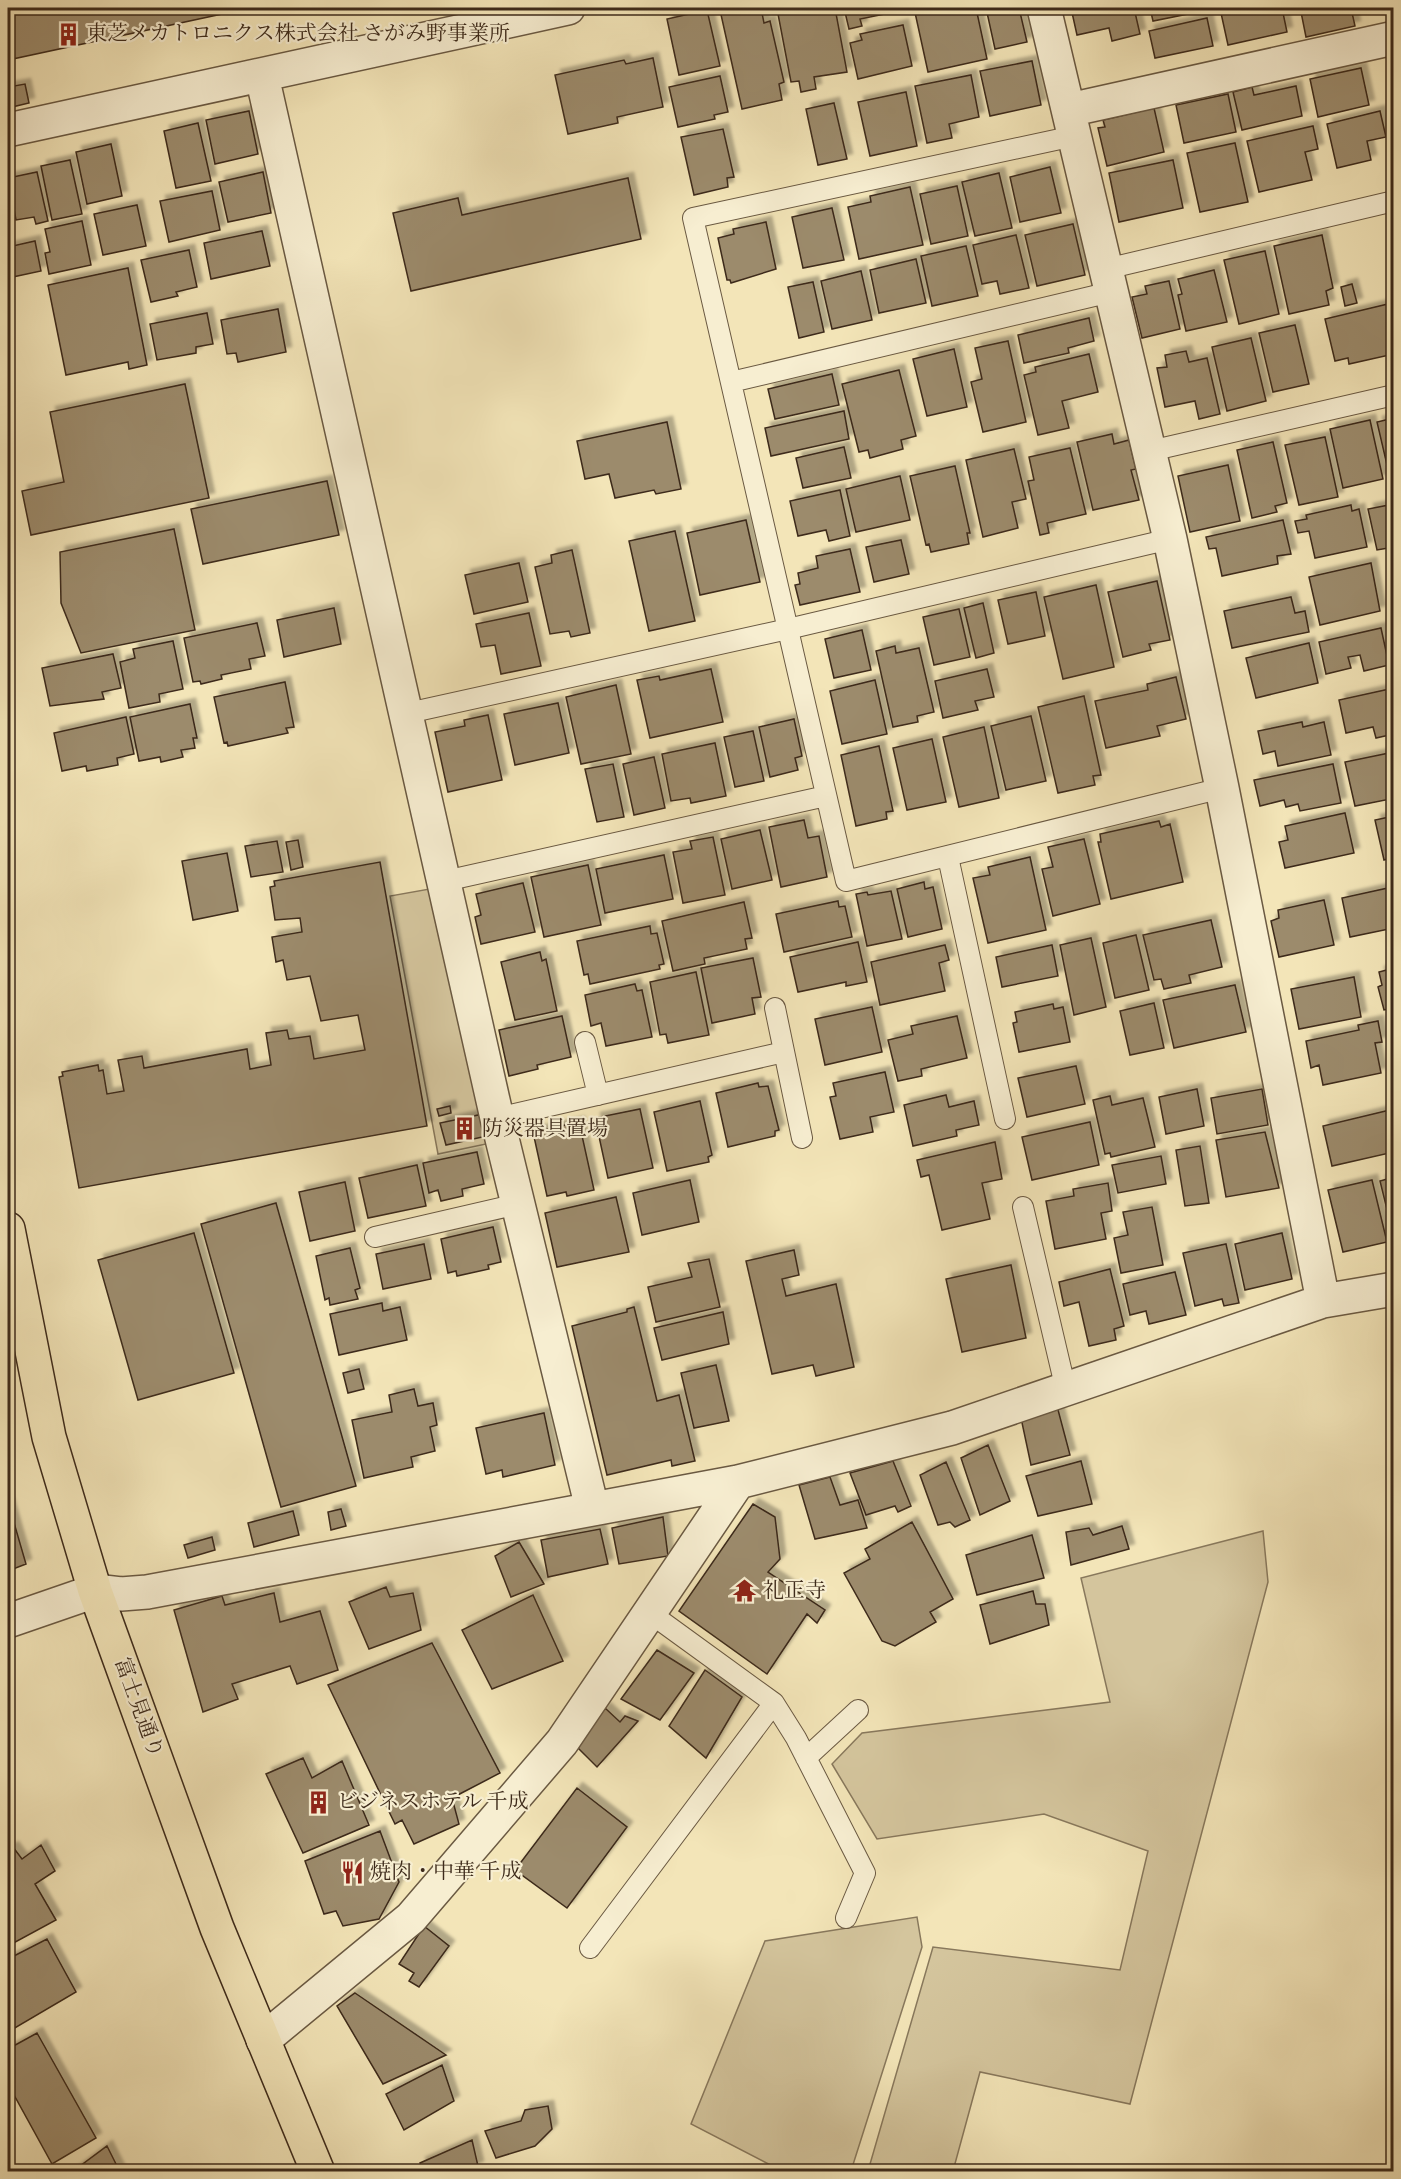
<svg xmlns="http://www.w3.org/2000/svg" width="1401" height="2179" viewBox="0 0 1401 2179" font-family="Vollkorn,'Noto Serif JP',serif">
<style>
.green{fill:#d4c59d;stroke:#88785c;stroke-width:1.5}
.building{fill:#9c8b6c;stroke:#3d2a1a;stroke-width:1.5;filter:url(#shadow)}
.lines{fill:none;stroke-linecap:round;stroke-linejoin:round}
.service-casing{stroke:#6a5942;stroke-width:22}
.minor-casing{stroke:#6a5942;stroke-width:36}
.primary-casing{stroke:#3d2a1a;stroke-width:36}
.service{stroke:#f7eed1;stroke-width:20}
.minor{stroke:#f7eed1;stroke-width:33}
.primary{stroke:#f3e5b8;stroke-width:33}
.labels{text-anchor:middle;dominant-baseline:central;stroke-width:4.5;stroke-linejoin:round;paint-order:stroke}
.poi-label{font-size:21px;fill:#3d2a1a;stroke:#f7eed1;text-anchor:start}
.street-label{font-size:21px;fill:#3d2a1a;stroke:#f7eed1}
</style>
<defs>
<filter id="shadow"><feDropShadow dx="5.5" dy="-5.5" stdDeviation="1.5" flood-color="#0004"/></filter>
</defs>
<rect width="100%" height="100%" fill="#f3e5b8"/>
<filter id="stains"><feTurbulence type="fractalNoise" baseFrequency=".00333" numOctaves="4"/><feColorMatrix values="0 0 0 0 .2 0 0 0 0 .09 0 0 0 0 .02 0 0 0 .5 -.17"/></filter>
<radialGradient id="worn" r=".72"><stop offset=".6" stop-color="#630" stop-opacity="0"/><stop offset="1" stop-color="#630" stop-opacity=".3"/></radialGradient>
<path class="green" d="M435 888 491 1143 438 1154 390 896Z
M1263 1531 1268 1582 1130 2104 980 2072 953 2171H868L933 1947 1120 1970 1148 1851 1044 1814 877 1839 832 1764 862 1733 1110 1702 1081 1578Z
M917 1917 922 1947 851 2171H782L691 2124 765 1941Z"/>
<path class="building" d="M8 8H250L8 60Z
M732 8H761L764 23 770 21 784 82 779 84 782 100 742 109 720 10Z
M811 8H835L847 72 814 77 816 89 801 92 799 81 791 82 778 14Z
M844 8H883L885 14 860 19 862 26 849 29Z
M914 8H976L987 59 928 72Z
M986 8H1019L1027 42 995 49Z
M1071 8H1134L1140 34 1112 41 1109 28 1077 35Z
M1150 8H1218L1153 21Z
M1247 8H1282L1287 32 1228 45 1221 13Z
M1308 8H1351L1355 26 1306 37 1301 12 1309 10Z
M707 10 720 66 679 75 667 19Z
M1207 18 1213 46 1155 58 1149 31Z
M903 25 912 66 858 79 850 43 862 40 860 34Z
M653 58 663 107 617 117 618 123 568 134 555 75 624 60 626 64Z
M1032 61 1041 105 990 116 980 71Z
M1361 68 1369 105 1318 117 1310 79Z
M971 75 979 117 949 124 952 138 927 143 915 86Z
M720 76 728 112 714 115 715 119 678 127 669 87Z
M25 84 29 103 12 107 8 87Z
M1296 86 1302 116 1242 130 1233 92 1252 87 1254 95Z
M906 92 917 146 870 156 858 102Z
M1228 94 1236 132 1184 143 1176 105Z
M834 103 847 159 818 165 806 109Z
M1154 108 1164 152 1107 166 1098 128 1105 127 1103 120Z
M249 111 258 154 215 164 206 120Z
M1380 111 1386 137 1367 141 1371 160 1337 168 1327 124Z
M198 123 211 181 176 188 164 131Z
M1313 126 1318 149 1305 152 1312 180 1259 192 1247 141Z
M723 129 734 177 727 178 728 187 694 195 681 137Z
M1235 143 1248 202 1200 212 1187 153Z
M111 144 122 196 87 204 76 152Z
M70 160 82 214 52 220 41 166Z
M1173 160 1183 208 1119 222 1109 173Z
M1050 167 1061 213 1020 222 1010 177Z
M37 172 48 221 36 224 34 217 16 220 8 178Z
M263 172 271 213 228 222 219 182Z
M999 173 1012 228 975 236 962 182Z
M628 178 641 239 411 291 393 213 458 198 462 215Z
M957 186 968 236 931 244 920 194Z
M910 187 923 245 859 259 848 207 871 202 870 196Z
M212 191 220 230 169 242 160 201Z
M137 205 146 246 103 255 94 214Z
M832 208 844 260 803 268 792 217Z
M82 221 91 265 49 274 45 253 50 252 45 229Z
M766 222 776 269 731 283 730 280H727L718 238 734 234 733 229Z
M1073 224 1085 275 1037 286 1025 235Z
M1394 224V255L1387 225Z
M262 231 270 266 211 279 204 243Z
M1016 235 1029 288 1000 294 997 281 982 284 973 245Z
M1322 235 1333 288 1326 291 1329 305 1289 314 1274 246Z
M35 241 41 271 8 278V247Z
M966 246 978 296 932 306 921 256Z
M189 250 197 287 176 292 178 296 151 302 141 260Z
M1265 251 1279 314 1239 324 1224 260Z
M916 259 926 303 879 313 870 270Z
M128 268 147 365 129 369 128 362 66 375 48 285Z
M1214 270 1227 322 1186 331 1178 295 1182 294 1178 279Z
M861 271 872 320 832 329 821 281Z
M1169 281 1180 329 1142 338 1132 297 1147 294 1145 286Z
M813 282 824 332 799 338 788 287Z
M1352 284 1357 303 1345 306 1341 287Z
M1392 303 1394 354 1349 364 1348 358 1335 361 1325 319Z
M278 309 286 352 238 362 236 353 227 354 221 320Z
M207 313 213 344 196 347V353L157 360 150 324Z
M1089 318 1094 341 1068 348 1069 353 1024 363 1018 335Z
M1295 325 1309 384 1273 392 1259 333Z
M1251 338 1266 401 1227 411 1212 347Z
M1008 341 1026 422 983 432 971 382 982 379 975 348Z
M954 349 967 407 927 416 913 359Z
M1186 351 1189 362 1207 358 1220 414 1199 419 1195 401 1165 407 1157 368 1167 367 1165 355Z
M1089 354 1098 392 1062 401 1069 428 1038 435 1024 375 1036 372 1035 367Z
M899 370 916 436 901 440 903 449 870 458 868 450 859 452 842 384Z
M832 374 839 405 775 419 768 389Z
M185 384 209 498 31 535 22 491 64 482 50 412Z
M844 411 849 439 771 456 765 428Z
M1394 418V477L1390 478 1377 422Z
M1370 420 1383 479 1343 488 1330 429Z
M667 422 681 489 656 494 654 490 615 498 609 474 585 479 577 441Z
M1112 434 1114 444 1129 440 1136 469 1131 470 1139 500 1093 510 1077 442Z
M1325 437 1338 497 1299 505 1285 445Z
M1273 442 1287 503 1275 506 1277 512 1252 518 1237 450Z
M844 447 851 478 803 488 796 458Z
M1070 448 1086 514 1047 523 1049 533 1040 535 1028 481 1034 480 1029 457Z
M1014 449 1026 499 1012 502 1018 528 983 537 966 460Z
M1228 465 1240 521 1190 532 1178 476Z
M955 466 970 533H967L969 544 931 552 929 544 926 545 910 476Z
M900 476 910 520 856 532 846 489Z
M327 481 339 535 203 564 191 509Z
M840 490 850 536 829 541 826 530 798 536 790 501Z
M1394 504V547L1377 550 1368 509Z
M1351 505 1352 511 1359 509 1367 547 1315 558 1309 531 1298 533 1295 521 1307 519 1306 515Z
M746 520 760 582 700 595 687 533Z
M1283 520 1291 554 1277 556 1278 564 1222 576 1216 548 1209 549 1206 537Z
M174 529 195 630 81 653 61 603 60 552Z
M675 531 695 621 649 631 629 541Z
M901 540 909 574 874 582 866 547Z
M850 549 860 592 800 605 795 585 800 584 798 573 818 568 816 556Z
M572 550 590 633 571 637 569 631 550 634 535 567 552 563 551 555Z
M519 563 528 602 474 614 465 575Z
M1371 563 1380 611 1320 625 1309 577Z
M1157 581 1170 640 1149 644 1151 650 1123 657 1108 592Z
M1096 585 1114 667 1063 679 1044 597Z
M1036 592 1045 636 1008 644 998 600Z
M1291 597 1295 613 1305 611 1309 632 1232 648 1224 611Z
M983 603 994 653 976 658 964 608Z
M334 608 341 644 284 657 277 620Z
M959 609 970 657 934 665 923 617Z
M529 613 541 666 501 674 495 645 481 647 476 624Z
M257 623 265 656 249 659 251 669 221 675 222 679 201 684 200 681 193 682 184 638Z
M1381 628 1389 665 1364 671 1360 655 1348 657 1351 668 1326 674 1319 642Z
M862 630 871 670 834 678 825 639Z
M173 641 183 689 159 694 160 702 129 708 120 662 135 658 133 649Z
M1309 643 1318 683 1256 698 1246 658Z
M895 646 896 653 919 648 934 712 917 716 918 722 893 727 876 651Z
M113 654 121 688 102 692 104 699 50 706 42 668Z
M711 669 723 722 650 738 637 680 659 676 660 680Z
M987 669 994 697 975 701 978 710 943 718 935 681Z
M1176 677 1186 719 1157 726 1160 736 1106 748 1095 701 1148 690 1147 684Z
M875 680 887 734 842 744 830 691Z
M285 682 294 727 286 728 288 733 228 746 227 742 224 743 214 697Z
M616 685 631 754 581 764 566 697Z
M1394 688V734L1376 738 1373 727 1346 733 1339 700Z
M1084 696 1101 775 1093 776 1095 785 1058 793 1038 707Z
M558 703 569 753 515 765 504 714Z
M190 704 197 738H193L195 748 181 750 183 757 161 762 160 757 139 761 130 717Z
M488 715 502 780 448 792 435 732 465 726 464 720Z
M1031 716 1046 781 1006 790 991 726Z
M126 717 134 754 117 758 118 765 87 771 86 766 62 771 54 733Z
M794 719 802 756 795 758 798 770 770 777 759 727Z
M1302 722 1303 727 1324 722 1331 755 1278 766 1275 751 1263 754 1258 731Z
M984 727 999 798 959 807 943 737Z
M753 731 764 781 735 787 724 737Z
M932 739 946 802 907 810 893 748Z
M715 743 726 796 691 803 690 798 671 801 662 754Z
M879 746 893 811 886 812 887 819 856 826 841 755Z
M1394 752V802H1391L1390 799 1355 806 1345 762Z
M654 757 665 808 634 815 623 764Z
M613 764 624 817 597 822 585 769Z
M1333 764 1341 803 1300 811 1298 804 1286 807 1284 800 1260 806 1254 780Z
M1345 813 1354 853 1285 868 1279 842 1288 840 1285 826Z
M1394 816V857L1384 860 1375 820Z
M804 820 808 838 819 836 827 877 781 887 769 827Z
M1159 821 1161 827 1170 824 1183 882 1111 899 1098 842H1101L1100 834Z
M760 830 772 880 732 889 721 839Z
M713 837 725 895 683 903 673 852 692 849 690 841Z
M1084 839 1100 904 1053 916 1042 869 1053 867 1048 847Z
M298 840 303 867 291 870 286 842Z
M277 841 283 872 251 877 245 846Z
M227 853 238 911 193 920 182 861Z
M664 855 673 899 605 913 596 869Z
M1030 857 1046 930 988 943 973 878 990 875 988 867Z
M380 862 427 1126 79 1188 59 1077 63 1076 62 1072 98 1065 99 1071 103 1070 107 1094 124 1091 118 1060 142 1056 144 1068 247 1049 250 1069 271 1065 266 1033 287 1030 289 1039 310 1036 314 1059 365 1050 358 1015 321 1021 310 976 287 980 283 960 276 962 272 937 302 932 300 918 275 920 270 887 275 886 274 881Z
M588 865 601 925 544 937 531 877Z
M924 882 925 889 933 887 942 929 908 937 897 889Z
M523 883 535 932 481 944 475 917 481 915 476 894Z
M1388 888 1394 928 1350 937 1342 898Z
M891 891 902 939 867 946 856 894 867 892 868 895Z
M1324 900 1334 945 1279 957 1271 921 1279 918 1278 910Z
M838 901 839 907 845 906 852 937 784 952 776 914Z
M744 902 752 938 745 939 747 949 704 958 705 964 673 971 662 921Z
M1211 920 1222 967 1189 975 1191 983 1164 989 1161 979 1154 980 1143 935Z
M650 926 651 934 657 933 664 964 659 965 660 969 590 984 588 974 584 975 577 941Z
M1136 935 1149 990 1115 998 1103 943Z
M1091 938 1106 1007 1074 1015 1060 945Z
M858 942 867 982 846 986V982L798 992 790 957Z
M945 945 949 960 939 963 945 991 880 1005 871 962Z
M1052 945 1058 976 1002 987 996 957Z
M540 952 542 961 546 959 557 1011 515 1020 501 962Z
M753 958 761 997 752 998 755 1014 712 1023 701 968Z
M1394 968V1008L1384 1010 1378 987 1382 985 1379 972Z
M696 972 709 1035 668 1043 666 1034 660 1035 650 982Z
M1354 977 1361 1017 1299 1029 1291 989Z
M635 984 637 991 642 990 652 1037 606 1046 601 1023 591 1026 585 995Z
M1235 985 1246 1032 1174 1048 1163 1000Z
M1154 1003 1164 1048 1130 1055 1120 1011Z
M1053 1004 1054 1009 1063 1007 1070 1042 1019 1052 1013 1023 1017 1022 1015 1012Z
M872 1007 882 1052 825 1065 815 1019Z
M562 1016 571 1057 537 1065 538 1069 509 1076 499 1030Z
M957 1016 967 1058 921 1069 922 1076 898 1081 888 1040 913 1034 911 1026Z
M1378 1021 1382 1042 1375 1043 1381 1073 1323 1085 1319 1065 1311 1068 1306 1041 1359 1030 1358 1025Z
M1076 1066 1085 1104 1027 1117 1018 1078Z
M885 1072 894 1112 870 1117 873 1132 840 1139 830 1097 836 1096 833 1083Z
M758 1083 759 1087 768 1086 779 1130 775 1131V1136L728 1147 716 1093Z
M1197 1089 1204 1126 1166 1134 1159 1097Z
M1262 1089 1268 1125 1217 1134 1211 1098Z
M946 1095 949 1107 974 1101 979 1125 956 1130 957 1136 913 1146 904 1105Z
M1110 1096 1112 1105 1143 1098 1155 1147 1111 1157 1110 1153 1105 1154 1093 1100Z
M700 1101 712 1155 708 1157 709 1162 667 1171 654 1112Z
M450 1106 451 1113 439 1116 437 1109Z
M640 1109 653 1168 608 1178 595 1118Z
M1394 1109V1152L1332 1166 1323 1126Z
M483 1114 487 1136 446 1145 440 1123Z
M579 1122 594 1190 567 1196 566 1192 547 1196 533 1132Z
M1090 1122 1099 1165 1032 1180 1022 1137Z
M1265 1132 1279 1188 1226 1197 1216 1140Z
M995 1142 1002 1179 982 1183 990 1219 942 1230 929 1175 921 1177 917 1160Z
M1200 1146 1209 1203 1185 1206 1176 1150Z
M477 1152 484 1184 462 1189 463 1196 441 1201 438 1190 429 1193 423 1163Z
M1161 1156 1166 1184 1118 1193 1112 1165Z
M417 1165 426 1206 368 1218 359 1178Z
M1394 1177V1229L1392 1230 1380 1181Z
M690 1180 699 1222 642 1235 633 1193Z
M1372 1180 1387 1242 1343 1252 1328 1190Z
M345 1182 355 1231 310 1241 299 1192Z
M1108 1183 1112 1211 1101 1213 1106 1239 1055 1249 1046 1201 1074 1196 1073 1189Z
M616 1197 629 1252 557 1267 545 1213Z
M276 1203 356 1486 281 1507 201 1224Z
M1152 1207 1163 1265 1121 1273 1114 1238 1128 1235 1123 1212Z
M493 1227 501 1262 488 1265 489 1269 457 1276 456 1271 448 1273 441 1239Z
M194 1233 234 1373 138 1400 98 1260Z
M1282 1233 1292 1279 1245 1290 1235 1244Z
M424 1244 431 1279 383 1289 376 1254Z
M1226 1244 1239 1303 1224 1306 1222 1299 1195 1306 1183 1253Z
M350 1248 360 1288 355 1290 358 1299 330 1305 329 1298 325 1300 316 1256Z
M794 1250 799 1275 782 1279 786 1296 836 1284 854 1367 816 1376 813 1365 772 1374 746 1261Z
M709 1259 720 1307 656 1322 648 1287 692 1277 688 1263Z
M1011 1265 1026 1338 962 1352 946 1279Z
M1110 1269 1124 1326 1114 1329 1116 1340 1089 1346 1079 1302 1064 1306 1059 1282Z
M1175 1272 1186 1315 1149 1324 1146 1311 1130 1315 1123 1284Z
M382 1303 383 1311 400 1307 407 1340 339 1355 330 1314Z
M634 1307 657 1401 679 1395 695 1461 672 1466 671 1460 607 1475 572 1326 627 1312V1309Z
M723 1312 729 1344 662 1360 654 1328Z
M716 1365 729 1421 694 1428 681 1373Z
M359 1369 364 1389 348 1393 343 1373Z
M414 1389 418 1406 433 1403 437 1425 430 1427 435 1451 411 1457 413 1467 364 1478 352 1420 392 1412 389 1395Z
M1057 1406 1070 1455 1031 1465 1021 1418Z
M544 1413 555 1465 503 1477 502 1470 486 1474 476 1428Z
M988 1445 1010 1501 980 1515 961 1458Z
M893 1461 911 1506 898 1512 895 1506 866 1515 850 1473Z
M1081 1461 1092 1504 1038 1516 1026 1476Z
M946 1462 970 1520 955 1527 950 1522 938 1525 920 1475Z
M830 1477 840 1505 858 1500 867 1528 815 1539 799 1485Z
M8 1502 26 1564 8 1571Z
M753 1504 775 1517 780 1559 768 1572 825 1610 817 1623 807 1614 767 1674 679 1611Z
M341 1509 346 1526 331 1530 328 1512Z
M293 1511 299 1535 254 1547 248 1523Z
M663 1517 668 1556 619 1564 612 1528Z
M912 1522 953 1599 930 1612 936 1622 895 1646 882 1641 844 1573 870 1559 865 1549Z
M1122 1526 1129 1549 1071 1565 1066 1532 1089 1528 1093 1535Z
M600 1529 608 1564 548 1577 541 1540Z
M1032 1535 1044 1578 977 1595 966 1555Z
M212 1537 215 1550 188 1558 184 1545Z
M519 1542 544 1584 511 1597 495 1556Z
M386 1587 390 1597 413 1593 421 1630 369 1649 349 1602Z
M1033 1591 1036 1604H1045L1049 1625 990 1644 980 1605Z
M274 1593 280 1622 320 1611 338 1670 297 1684 290 1666 232 1684 238 1699 203 1712 174 1610 222 1596 225 1605Z
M533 1595 563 1661 492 1689 462 1630Z
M432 1643 500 1773 452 1798 459 1824 414 1844 402 1820 395 1824 328 1685Z
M657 1650 694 1673 660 1720 621 1699Z
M705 1670 742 1697 706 1758 669 1726Z
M605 1708 620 1722 625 1716 638 1721 597 1767 574 1744Z
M303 1758 312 1778 342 1761 369 1825 303 1853 266 1774Z
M577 1788 627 1827 567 1908 515 1870Z
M380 1831 399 1882 379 1919 343 1926 336 1911 324 1914 305 1861Z
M41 1845 55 1871 35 1884 56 1920 8 1946V1850L13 1847 22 1859Z
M424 1926 449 1946 419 1987 409 1981 414 1973 399 1964Z
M47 1939 76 1992 8 2032V1959Z
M355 1993 446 2055 383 2084 337 2006Z
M37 2033 96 2138 52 2164 8 2084V2049Z
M442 2065 454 2101 404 2130 386 2094Z
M548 2106 552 2129 535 2146 496 2158 485 2131 521 2121 525 2110Z
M472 2140 478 2166 466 2172H424L420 2163Z
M107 2146 120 2172H72Z"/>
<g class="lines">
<defs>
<path id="service" d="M1074 136 693 218 846 881 1222 788
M1106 269 1394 201
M731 382 1111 292
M1150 451 1394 395
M408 713 788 629 1170 539
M948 857 1005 1119
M445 881 826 796
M775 1008 802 1138
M585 1042 598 1095
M497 1118 784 1052
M1023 1207 1066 1390
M375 1237 518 1204
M650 1613 774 1703 796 1738 865 1873 846 1918
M806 1758 858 1710
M590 1948 774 1703"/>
<path id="minor" d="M1044 8 1170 539 1222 788 1323 1301
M262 76 497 1118 592 1508
M1069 110 1394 38
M8 130 568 8
M8 1621 95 1591 121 1594 147 1592 738 1482 952 1428 1323 1301 1394 1289
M263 2040 411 1918 562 1742 738 1482"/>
<path id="primary" d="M8 1229 49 1437 95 1591 217 1928 318 2172"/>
</defs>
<use href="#service" class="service-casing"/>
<use href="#minor" class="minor-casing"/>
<use href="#primary" class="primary-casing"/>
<use href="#service" class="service"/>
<use href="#minor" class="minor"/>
<use href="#primary" class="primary"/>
</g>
<defs>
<symbol id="building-bare" viewBox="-9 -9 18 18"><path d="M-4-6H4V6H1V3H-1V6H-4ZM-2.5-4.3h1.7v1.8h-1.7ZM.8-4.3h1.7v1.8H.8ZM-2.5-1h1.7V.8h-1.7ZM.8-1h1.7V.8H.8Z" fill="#8f2418" stroke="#f7eed1" stroke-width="2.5" paint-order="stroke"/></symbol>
<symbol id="temple-bare" viewBox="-9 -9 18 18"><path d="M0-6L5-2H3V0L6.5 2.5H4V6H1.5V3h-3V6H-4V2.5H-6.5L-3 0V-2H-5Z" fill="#8f2418" stroke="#f7eed1" stroke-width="2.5" paint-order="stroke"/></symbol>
<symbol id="restaurant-bare" viewBox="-9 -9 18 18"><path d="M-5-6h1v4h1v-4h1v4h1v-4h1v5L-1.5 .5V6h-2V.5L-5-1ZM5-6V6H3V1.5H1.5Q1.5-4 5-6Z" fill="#8f2418" stroke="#f7eed1" stroke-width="2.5" paint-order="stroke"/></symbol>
</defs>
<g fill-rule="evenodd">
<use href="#building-bare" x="52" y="18" width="33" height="33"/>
<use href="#building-bare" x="448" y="1112" width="33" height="33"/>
<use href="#temple-bare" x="728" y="1574" width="33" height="33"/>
<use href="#building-bare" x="302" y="1786" width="33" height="33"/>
<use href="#restaurant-bare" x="336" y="1856" width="33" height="33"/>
</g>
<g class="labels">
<g class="poi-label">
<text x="86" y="34">東芝メカトロニクス株式会社 さがみ野事業所</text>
<text x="482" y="1129">防災器具置場</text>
<text x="763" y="1591">礼正寺</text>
<text x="337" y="1802">ビジネスホテル 千成</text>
<text x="370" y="1872">焼肉・中華 千成</text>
</g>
<g class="street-label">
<text transform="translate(138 1708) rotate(70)">富士見通り</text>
</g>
</g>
<rect width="1401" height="2179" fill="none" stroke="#f3e5b8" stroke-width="30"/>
<rect x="9" y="9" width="1383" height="2161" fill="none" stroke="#3d2a1a" stroke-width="3"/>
<rect x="15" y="15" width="1371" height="2149" fill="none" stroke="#3d2a1a" stroke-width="1.5"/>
<rect width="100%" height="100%" filter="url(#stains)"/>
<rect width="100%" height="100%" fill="url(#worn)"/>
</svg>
